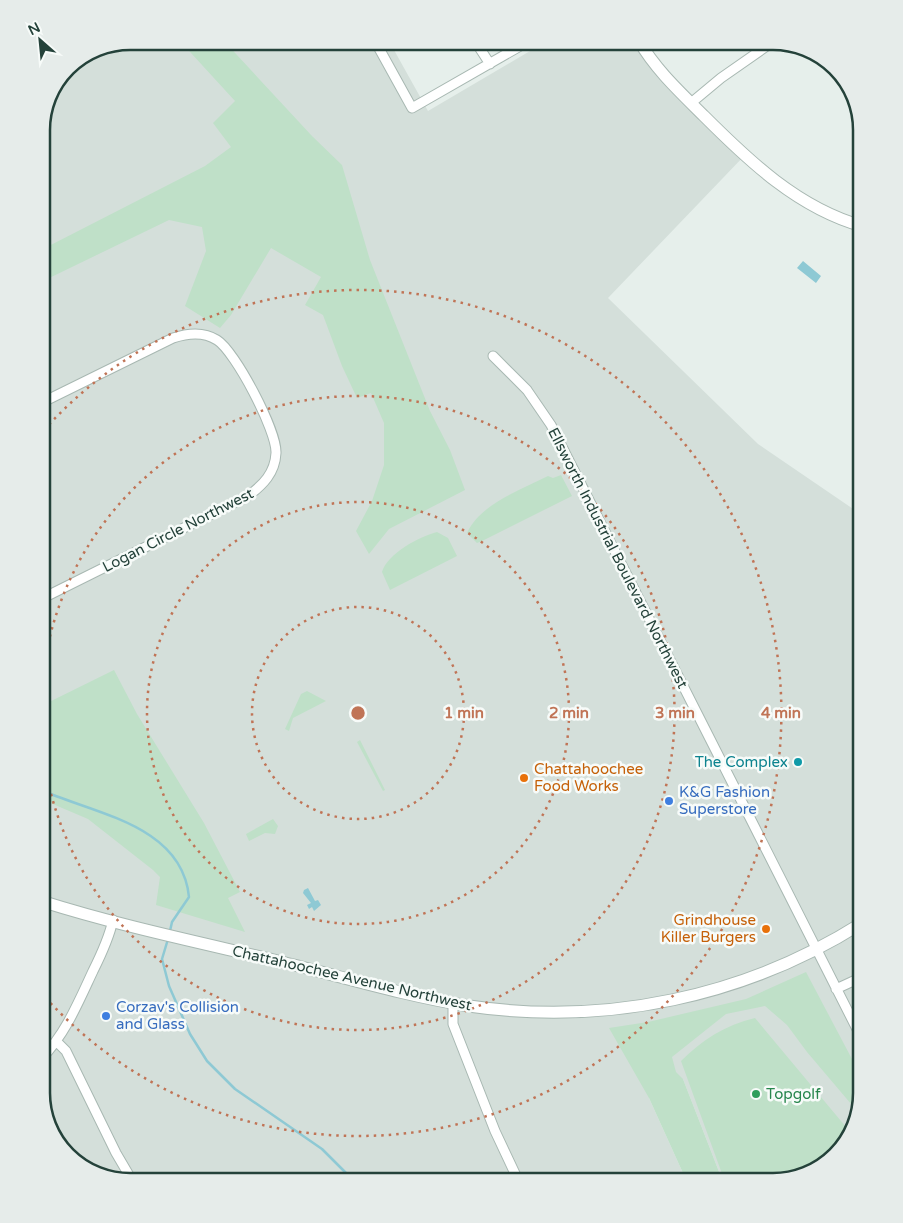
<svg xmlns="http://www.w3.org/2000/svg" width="903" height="1223" viewBox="0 0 903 1223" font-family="'Varela Round',sans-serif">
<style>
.built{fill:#d4dfda}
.green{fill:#bfe0c8}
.water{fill:#8ec9d4}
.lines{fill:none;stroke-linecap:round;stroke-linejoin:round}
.stream{stroke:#8ec9d4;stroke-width:2.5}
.minor-casing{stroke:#a8b8b2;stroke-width:11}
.tertiary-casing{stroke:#a8b8b2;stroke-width:13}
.minor{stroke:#fff;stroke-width:9}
.tertiary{stroke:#fff;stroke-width:11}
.ring{fill:none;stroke:#c07456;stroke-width:2.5;stroke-dasharray:2.5 5}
.culture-dot{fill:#0f9aa8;stroke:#f7fbf9;stroke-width:2}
.food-dot{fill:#e8710a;stroke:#f7fbf9;stroke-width:2}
.shop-dot{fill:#3f7fe0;stroke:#f7fbf9;stroke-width:2}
.leisure-dot{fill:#2e9e5b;stroke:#f7fbf9;stroke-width:2}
.labels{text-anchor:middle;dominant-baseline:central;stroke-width:5;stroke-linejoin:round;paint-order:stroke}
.street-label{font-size:15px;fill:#24423a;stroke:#f7fbf9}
.culture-label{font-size:15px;fill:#0d838f;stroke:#f7fbf9;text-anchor:end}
.food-label{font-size:15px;fill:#c56008;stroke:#f7fbf9;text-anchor:start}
.shop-label{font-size:15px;fill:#366cbe;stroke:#f7fbf9;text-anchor:start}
.leisure-label{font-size:15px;fill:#27864d;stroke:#f7fbf9;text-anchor:start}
.rim{fill:none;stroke:#24423a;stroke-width:2.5}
.centre{fill:#c07456;stroke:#f7fbf9;stroke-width:2.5}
.ring-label{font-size:15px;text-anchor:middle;font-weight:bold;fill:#c07456;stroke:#f7fbf9;stroke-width:5;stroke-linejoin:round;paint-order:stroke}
</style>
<rect width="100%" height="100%" fill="#e6efeb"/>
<path class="built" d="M130 41H389L428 111 547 41H639L745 155 608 298 758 444 862 515V1093L850 1137 817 1170 773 1182H723L683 1079 649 1098 687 1182H125L86 1170 53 1137 41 1093V124L50 91 71 64Z"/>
<path class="green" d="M180 41H224L312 136 342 165 370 260 430 411 450 450 465 490 389 529 369 554 356 531 372 501 384 465V423L371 393 357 398 342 366 323 315 305 305 321 277 271 248 231 315 220 328 185 306 206 251 202 227 169 220 41 282V250L205 166 231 147 213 123 235 101Z
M561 475 572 496 482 541 477 543 467 533C481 503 521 490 548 476L553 478Z
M437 532 448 538 457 556 390 590 382 572C387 554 420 536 437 532Z
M114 670 137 714 204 823 240 892 228 898 245 932 156 905 160 877 153 870 88 819 41 799V706Z
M307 691 326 701 293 718 289 731 285 729 301 694Z
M360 740 385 790 383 791 357 742Z
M273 819 278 826 275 834 265 833 249 841 246 834Z
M806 972 862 1078V1093L857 1111 807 1052 787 1025 765 1006 726 1014 672 1057 676 1072 683 1079 723 1182H687L649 1098 609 1028 648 1022 746 999Z
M755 1018 851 1133 850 1137 817 1170 773 1182H725L681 1061C702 1040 725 1025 755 1018Z"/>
<path class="water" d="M803 261 821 276 816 283 797 268Z
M308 888 315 901 318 900 321 905 314 911 312 907 309 909 307 905 311 903 303 893 304 890Z"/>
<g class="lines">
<path class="stream" d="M41 790C95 814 182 825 189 897L172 922 170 931
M168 939 162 959 169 986 190 1034 207 1061 235 1089 322 1149 350 1177 359 1182"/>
<defs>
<path id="minor" d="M375 41 412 108 529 41
M475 41 490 64
M691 103 721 78 774 41
M493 356 527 390 551 425 862 1039
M41 599 248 496C263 485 275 473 276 453 277 431 235 351 217 340 203 331 188 333 173 338L41 403
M836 989 862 977
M453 1003V1024L495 1131 519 1182
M57 1042 66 1051 116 1153 133 1182
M41 1059C66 1033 78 1003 93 971 101 955 109 938 113 920"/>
<path id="tertiary" d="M639 41C656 70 680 92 704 116 749 161 798 208 862 226
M41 901C120 926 202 943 282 962 343 977 406 996 469 1006 606 1026 745 997 862 923"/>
</defs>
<use href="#minor" class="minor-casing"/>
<use href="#tertiary" class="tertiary-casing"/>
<use href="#minor" class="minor"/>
<use href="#tertiary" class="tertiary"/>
</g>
<g class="ring">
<circle cx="358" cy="713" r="106"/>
<circle cx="358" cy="713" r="211"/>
<path d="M41 696A317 317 0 1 1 41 730"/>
<path d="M44 430A423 423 0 1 1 44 996"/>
</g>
<circle class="culture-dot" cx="798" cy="762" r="5"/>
<g class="food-dot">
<circle cx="524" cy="778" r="5"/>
<circle cx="766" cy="929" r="5"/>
</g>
<g class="shop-dot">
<circle cx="669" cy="801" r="5"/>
<circle cx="106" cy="1016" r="5"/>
</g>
<circle class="leisure-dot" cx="756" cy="1094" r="5"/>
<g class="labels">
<g class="street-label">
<text transform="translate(178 530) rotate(-27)">Logan Circle Northwest</text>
<text transform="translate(618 558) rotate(63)">Ellsworth Industrial Boulevard Northwest</text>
<text transform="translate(352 978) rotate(13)">Chattahoochee Avenue Northwest</text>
</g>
<g class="culture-label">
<text x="788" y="762">The Complex</text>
</g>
<g class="food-label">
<text x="534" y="769">Chattahoochee<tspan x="534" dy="17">Food Works</tspan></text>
<text x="756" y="920" text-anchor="end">Grindhouse<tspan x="756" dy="17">Killer Burgers</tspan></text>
</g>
<g class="shop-label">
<text x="679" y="792">K&amp;G Fashion<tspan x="679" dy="17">Superstore</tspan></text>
<text x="116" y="1007">Corzav's Collision<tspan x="116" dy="17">and Glass</tspan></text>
</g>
<g class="leisure-label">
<text x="766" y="1094">Topgolf</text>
</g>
</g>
<path d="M0 0H903V1223H0ZM130 50H773A80 80 0 0 1 853 130V1093A80 80 0 0 1 773 1173H130A80 80 0 0 1 50 1093V130A80 80 0 0 1 130 50Z" fill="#e6ecea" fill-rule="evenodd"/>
<path class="rim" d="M130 50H773A80 80 0 0 1 853 130V1093A80 80 0 0 1 773 1173H130A80 80 0 0 1 50 1093V130A80 80 0 0 1 130 50Z"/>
<circle cx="358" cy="713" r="8" class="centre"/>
<g class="ring-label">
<text x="464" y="718">1 min</text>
<text x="569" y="718">2 min</text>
<text x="675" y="718">3 min</text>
<text x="781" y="718">4 min</text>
</g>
<g transform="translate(40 40) rotate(333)" stroke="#f7fbf9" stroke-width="4" paint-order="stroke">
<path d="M0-4L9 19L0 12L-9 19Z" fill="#24423a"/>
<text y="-8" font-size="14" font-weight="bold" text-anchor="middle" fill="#24423a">N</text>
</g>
</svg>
